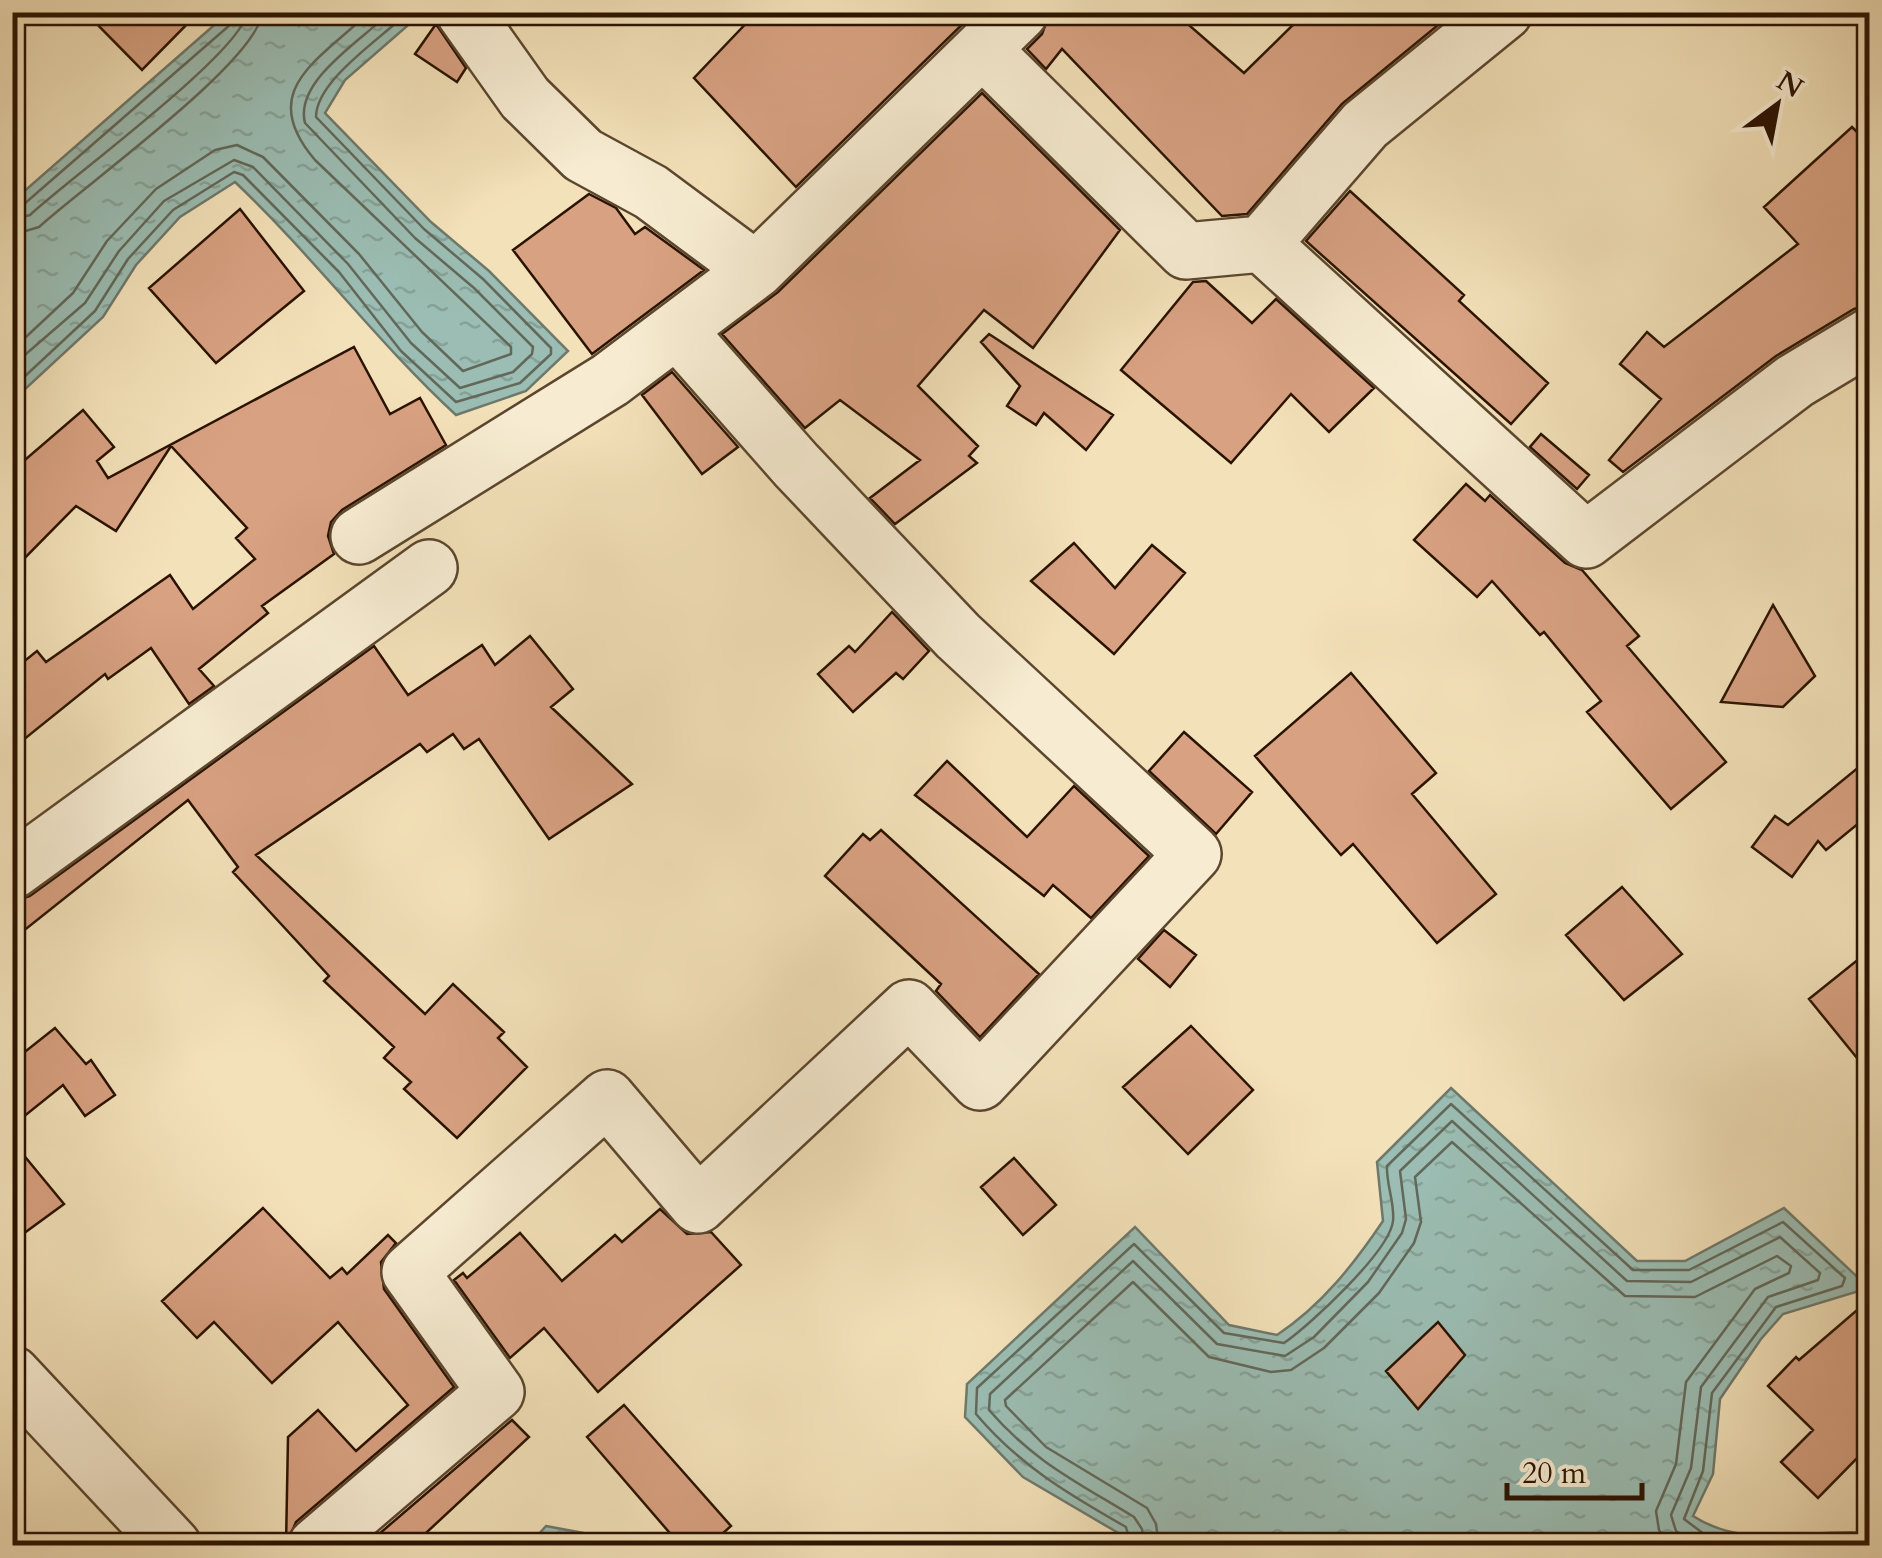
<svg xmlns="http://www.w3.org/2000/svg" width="1882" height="1558" viewBox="0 0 1882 1558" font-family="Cardo,serif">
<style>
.water{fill:url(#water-ripples);stroke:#6e796b;stroke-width:2.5}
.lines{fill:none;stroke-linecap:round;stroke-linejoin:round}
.shore{stroke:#62685a;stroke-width:2.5}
.building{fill:#d8a182;stroke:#2a1300;stroke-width:2.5}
.minor-casing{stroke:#5c462e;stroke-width:60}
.minor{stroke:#f7ecd2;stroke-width:55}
</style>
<defs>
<pattern id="water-ripples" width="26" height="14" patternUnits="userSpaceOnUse" patternTransform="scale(2.5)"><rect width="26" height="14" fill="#9bbdb3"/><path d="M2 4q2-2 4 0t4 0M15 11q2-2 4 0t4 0" fill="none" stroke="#86a298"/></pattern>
</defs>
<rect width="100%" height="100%" fill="#f3e1b9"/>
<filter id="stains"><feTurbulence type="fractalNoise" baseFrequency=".002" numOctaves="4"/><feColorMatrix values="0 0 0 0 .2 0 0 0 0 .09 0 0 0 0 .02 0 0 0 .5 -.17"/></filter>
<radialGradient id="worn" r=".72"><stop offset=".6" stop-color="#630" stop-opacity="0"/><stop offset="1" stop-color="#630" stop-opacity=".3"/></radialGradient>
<path class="water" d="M228 13H422L345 80 325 113 431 222 489 271 568 351 526 391 456 415C377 342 313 256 235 182L180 217 136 265 103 317 22 392 13 386V201Z
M1451 1088 1637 1261H1685L1784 1208 1869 1288 1783 1314 1761 1339 1720 1399 1713 1474 1693 1516C1749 1552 1809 1527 1869 1533V1545H1122L1120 1534 1023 1477 965 1417 967 1384 1135 1227 1229 1325 1277 1335C1322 1305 1354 1264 1383 1221L1377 1162Z
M546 1526 610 1538 617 1545H529Z"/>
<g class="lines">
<path class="shore" d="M12 207 23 205 231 24 234 12
M12 220 30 215C67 180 244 51 247 12
M12 235 39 227C81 188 260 60 262 12
M12 350 73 293 107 241 156 189 215 150 237 145 263 157 359 254 422 332 463 371 511 354V347L315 160C254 89 322 59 369 12
M12 366 85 303 119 251 164 201 234 160 253 167 348 264 411 343 460 388 513 372 532 354 533 347 474 288 415 238 305 123C294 80 364 39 390 12
M12 378H23L95 311 128 259 173 210 234 172 243 175 339 272 401 351 456 402 520 383 551 354V348L483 279 424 229 316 117C316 80 382 38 408 12
M1131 1546 1126 1527C1068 1494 1019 1465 976 1414L977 1388 1134 1244 1224 1333 1284 1343C1309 1326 1390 1251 1393 1221 1395 1203 1386 1184 1387 1166L1451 1104 1633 1270H1689L1783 1222 1845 1278 1842 1286 1776 1307 1712 1393 1703 1471 1684 1519 1708 1537 1751 1546
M1144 1546 1142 1529 1134 1517C1077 1482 1034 1462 989 1410L990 1394 1133 1261 1217 1344 1285 1356 1314 1337 1368 1282 1402 1233 1406 1219 1400 1171 1452 1121 1627 1281 1691 1282 1780 1237 1820 1273 1818 1280 1768 1297 1701 1387 1691 1468 1671 1515 1676 1531 1697 1546
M1159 1546 1156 1524 1147 1508 1046 1447 1006 1406 1005 1400 1133 1282 1209 1357 1271 1372 1291 1370 1324 1348 1379 1293 1414 1243 1421 1222 1415 1177 1452 1142 1625 1296 1695 1297 1777 1256 1791 1266 1789 1273 1755 1289 1686 1382 1676 1464 1656 1511 1659 1530 1670 1546"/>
</g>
<path class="building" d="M85 12H199L142 70Z
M757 12H975L796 187 694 78Z
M1050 12H1174L1244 73 1306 12H1454L1342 104 1247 214 1222 216 1062 49 1046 69 1027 49 1042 34Z
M436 24 466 68 457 82 415 54Z
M982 93 1120 230 1033 348 984 310 918 386 978 446 969 456 977 463 895 524 870 498 920 460 840 400 805 428 722 334 778 292Z
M1852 127 1870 145V305L1854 309 1776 356 1623 472 1609 460 1661 399 1620 364 1647 332 1664 347 1798 244 1764 207Z
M1350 191 1464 295 1459 301 1548 383 1511 424 1306 241Z
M589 194 616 208 635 234 645 227 704 270 592 354 513 250Z
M240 209 304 291 216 363 149 288Z
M1206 281 1252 323 1276 299 1374 388 1329 432 1291 394 1231 463 1121 370 1193 282Z
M989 334 1113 415 1086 450 1044 413 1036 425 1007 406 1020 386 981 342Z
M354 347 390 414 420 398 446 445 342 510 331 522 328 536 334 554 262 606 268 613 199 669 214 686 189 704 151 648 108 679 105 674 12 749V671L37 651 46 662 170 575 193 609 255 559 236 538 247 528 171 446 116 531 76 506 12 571V471L83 410 114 447 97 461 108 478Z
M672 372 738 447 702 474 642 395Z
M1541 434 1589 475 1577 489 1530 447Z
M1466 484 1485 501 1490 495 1565 563 1582 570 1639 636 1627 646 1726 762 1671 809 1587 712 1601 701 1544 632 1540 635 1492 581 1477 597 1414 540Z
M1074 543 1115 588 1152 545 1185 573 1114 654 1031 581Z
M1773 605 1815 676 1783 707 1721 702Z
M892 612 929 651 903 679 896 673 853 712 818 674 849 646 855 652Z
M530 636 573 689 551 707 632 784 549 839 479 739 464 749 453 734 427 752 420 744 256 855 425 1014 453 984 504 1032 498 1038 527 1067 457 1138 404 1089 411 1082 384 1058 394 1047 324 981 329 976 233 872 238 867 188 800 12 940V902L30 896 374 646 408 695 482 645 495 665Z
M1351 673 1436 773 1412 794 1496 894 1437 943 1353 844 1341 855 1255 756Z
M1184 732 1252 792 1216 834 1149 771Z
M1870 758V814L1826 850 1818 841 1792 877 1752 847 1775 816 1788 825Z
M947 761 1027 837 1074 786 1149 856 1091 918 1053 885 1044 896 915 795Z
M881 830 1039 974 980 1037 936 991 941 984 825 876 863 834 870 840Z
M1622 887 1682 954 1624 1000 1566 935Z
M1164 930 1196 955 1170 987 1138 959Z
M1870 950V1074L1809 999Z
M1191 1026 1253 1090 1188 1154 1123 1087Z
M55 1028 86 1064 91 1060 115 1095 85 1116 63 1085 12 1126V1062Z
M12 1141 64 1204 12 1242Z
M1014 1158 1056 1205 1023 1235 981 1187Z
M263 1208 330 1278 342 1268 347 1274 388 1235 396 1243 381 1262 384 1289 454 1387 296 1522 286 1546 288 1437 318 1410 356 1451 408 1405 338 1322 272 1383 214 1322 197 1338 162 1301Z
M660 1209 687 1234 711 1232 741 1265 598 1392 544 1328 510 1358 454 1280 463 1273 467 1278 520 1233 562 1281 615 1235 622 1242Z
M1870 1299V1445L1818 1498 1781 1462 1813 1430 1768 1386 1796 1357 1799 1360Z
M1438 1322 1465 1355 1418 1409 1386 1371Z
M624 1405 731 1526 709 1546H681L587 1437Z
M512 1420 529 1437 412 1546H365Z"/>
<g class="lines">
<defs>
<path id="minor" d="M464 12 525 98 583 155 651 192 756 270
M982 49 1186 251 1262 244 1365 125 1504 12
M1262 244 1586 540 1795 381 1870 336
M359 536 610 380 756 270 1020 12
M12 871 429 568
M12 1374 173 1546
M316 1546 496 1392 410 1272 607 1098 698 1205 909 1008 980 1082 1193 854 958 636 796 465 677 330"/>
</defs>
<use href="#minor" class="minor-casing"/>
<use href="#minor" class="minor"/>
</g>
<rect width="1882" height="1558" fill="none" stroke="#f3e1b9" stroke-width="50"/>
<rect x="15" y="15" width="1852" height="1528" fill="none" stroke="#2a1300" stroke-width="5"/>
<rect x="25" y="25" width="1832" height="1508" fill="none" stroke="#2a1300" stroke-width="2.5"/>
<g transform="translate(1777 105) rotate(32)" stroke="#f7ecd2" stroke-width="8" paint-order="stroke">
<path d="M0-8L18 38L0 25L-18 38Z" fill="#2a1300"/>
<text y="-15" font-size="28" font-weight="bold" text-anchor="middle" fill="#2a1300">N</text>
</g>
<path d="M1507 1483v15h135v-15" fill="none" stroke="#2a1300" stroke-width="5"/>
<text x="1522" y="1483" font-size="30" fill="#2a1300" stroke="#f7ecd2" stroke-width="8" paint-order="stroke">20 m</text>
<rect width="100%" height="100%" filter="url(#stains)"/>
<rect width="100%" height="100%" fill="url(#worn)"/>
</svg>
